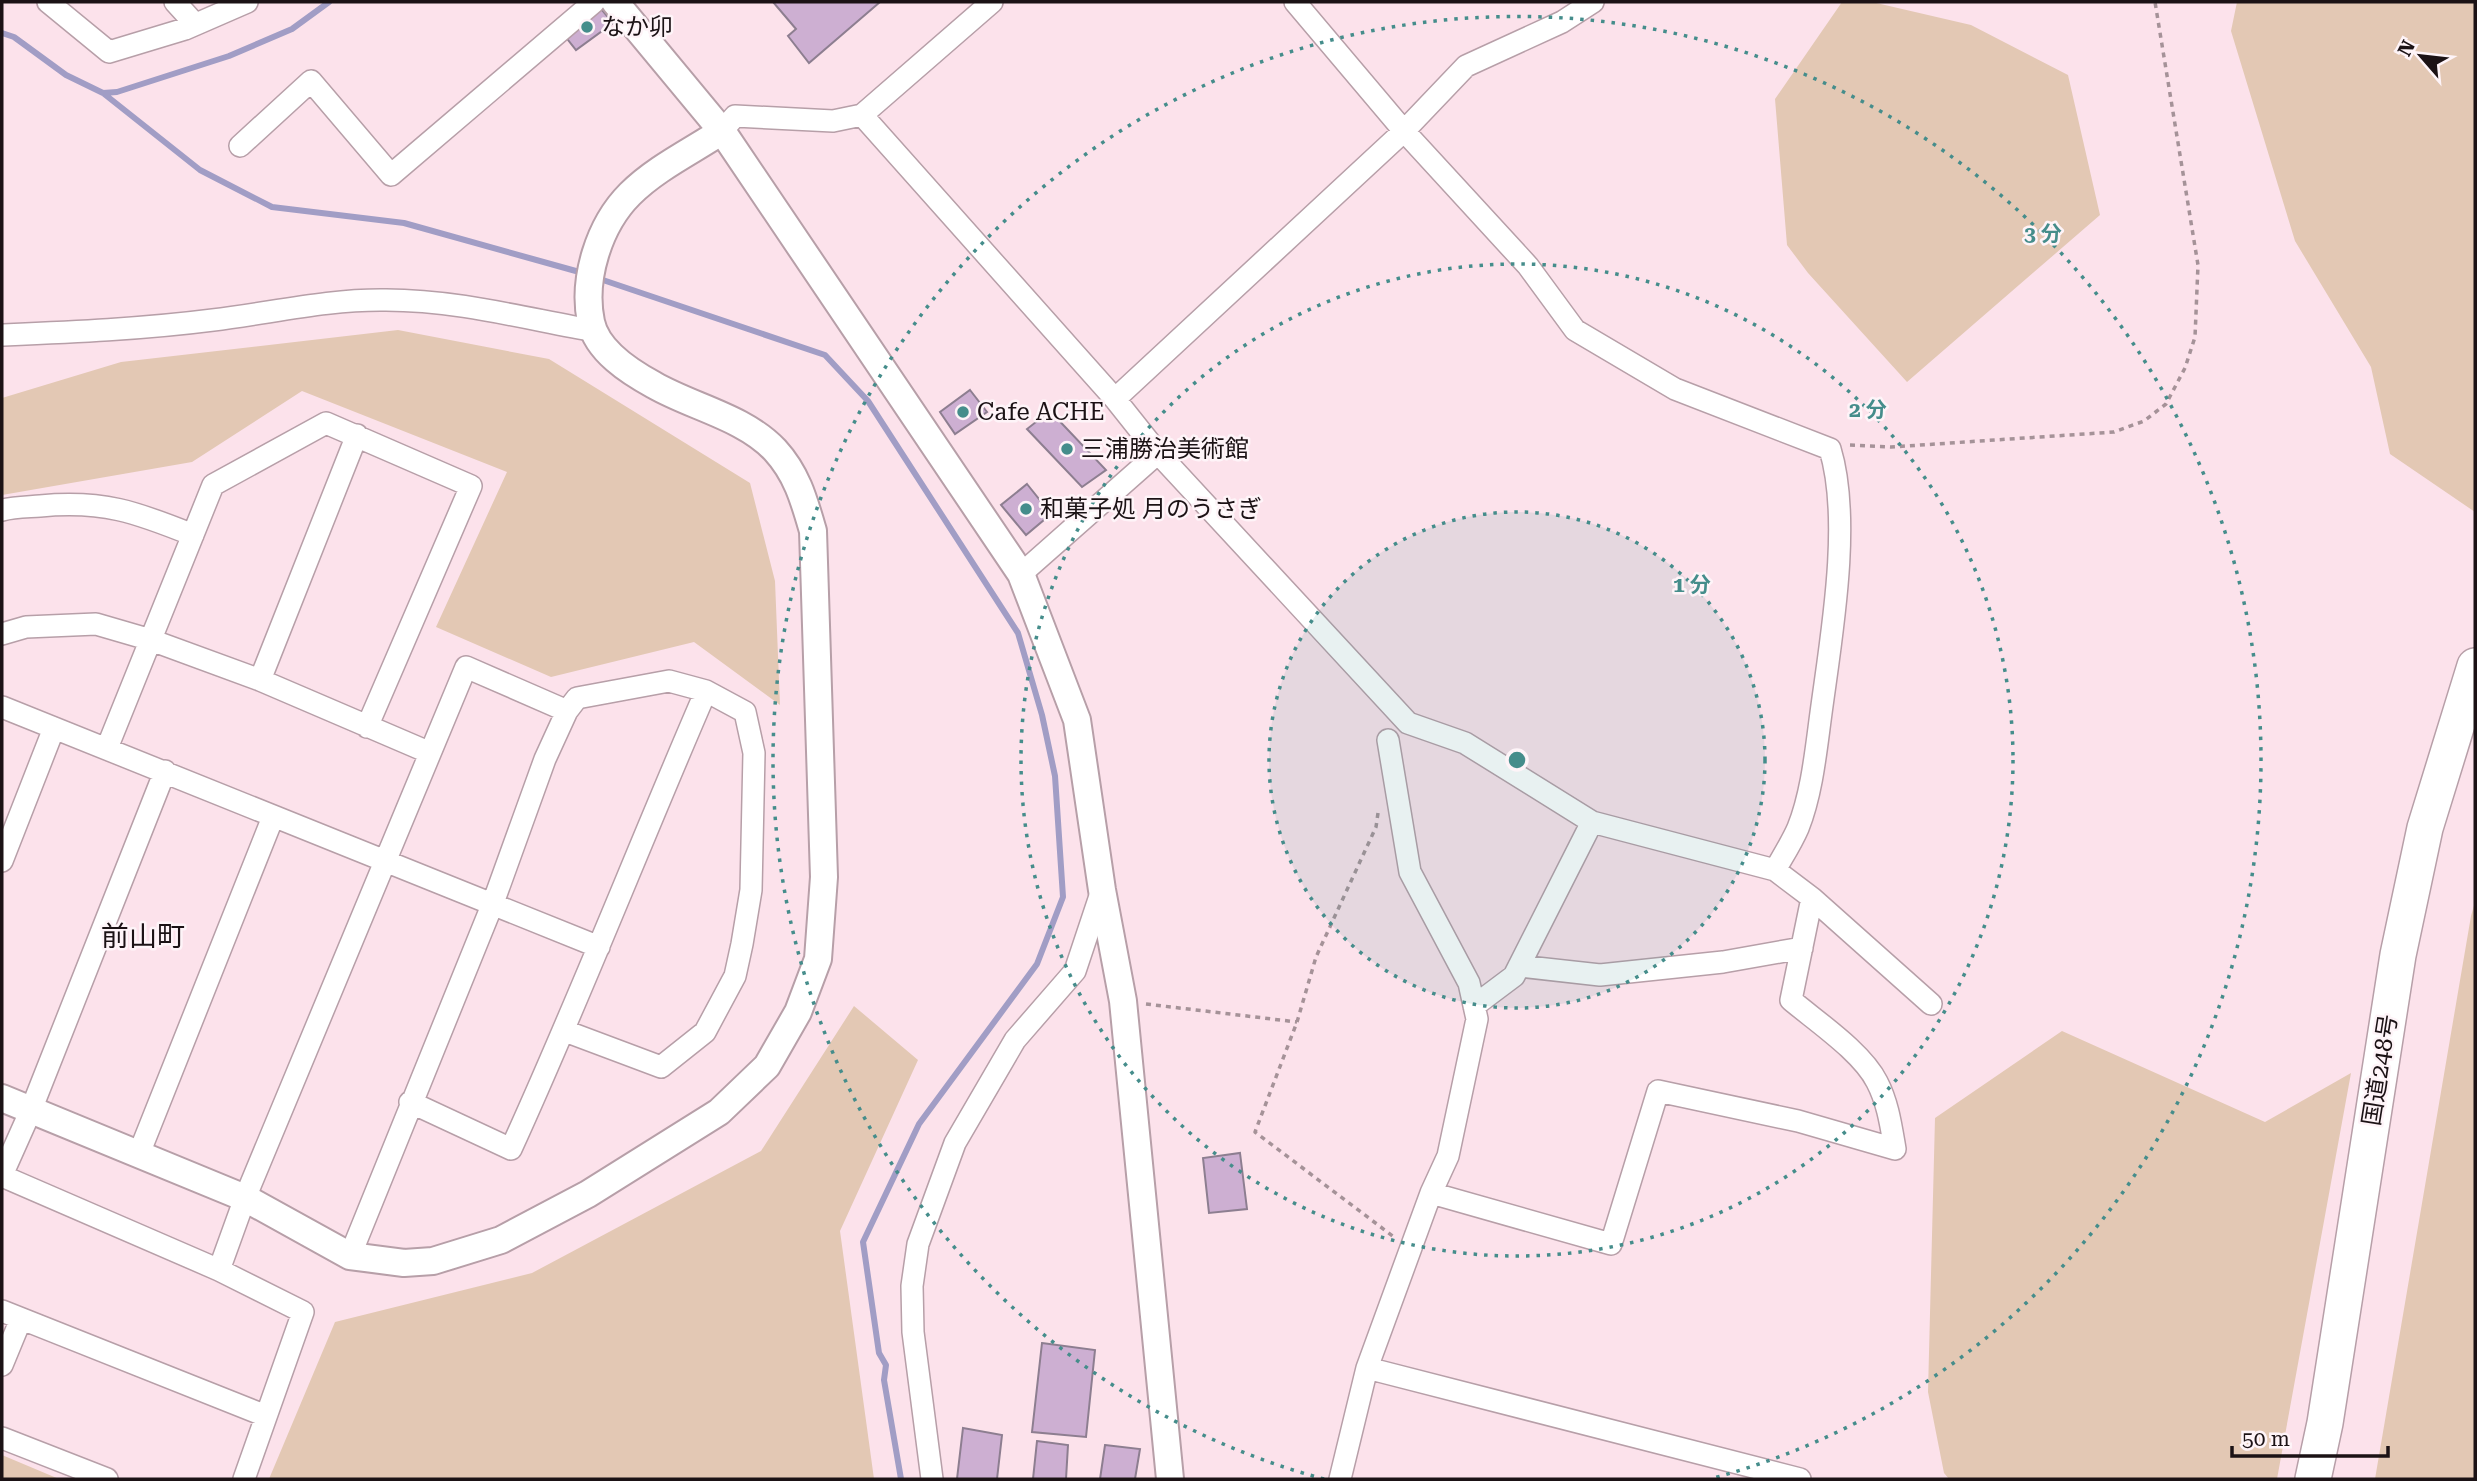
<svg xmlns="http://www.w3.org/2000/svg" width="2477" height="1481" viewBox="0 0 2477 1481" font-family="'Roboto Serif','Noto Sans JP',serif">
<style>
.green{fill:#e3c8b4}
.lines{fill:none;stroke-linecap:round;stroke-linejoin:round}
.stream{stroke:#a19dc5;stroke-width:6}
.building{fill:#cdafd2;stroke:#8d7e90;stroke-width:2}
.minor-casing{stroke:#b79fa8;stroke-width:24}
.tertiary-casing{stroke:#b79fa8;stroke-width:30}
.trunk-casing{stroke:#b79fa8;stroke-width:38}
.path{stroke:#a59298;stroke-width:3.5;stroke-dasharray:5 5;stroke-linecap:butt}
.minor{stroke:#fff;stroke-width:21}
.tertiary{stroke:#fff;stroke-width:26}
.trunk{stroke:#fff;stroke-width:35}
.ring{fill:none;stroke:#458d8b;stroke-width:3.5;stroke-dasharray:3.5 7}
.poi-dot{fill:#458d8b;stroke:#fef4f8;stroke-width:2.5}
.labels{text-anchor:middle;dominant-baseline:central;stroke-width:5;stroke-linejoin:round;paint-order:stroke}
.poi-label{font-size:24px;fill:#1b1215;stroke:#fef4f8;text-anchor:start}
.street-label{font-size:24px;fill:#1b1215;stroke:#fef4f8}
.quarter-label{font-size:28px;fill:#1b1215;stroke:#fef4f8}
.centre{fill:#458d8b;stroke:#fef4f8;stroke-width:3.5}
.ring-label{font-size:21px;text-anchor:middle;font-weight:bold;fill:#458d8b;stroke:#fef4f8;stroke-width:5;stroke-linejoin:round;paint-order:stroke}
</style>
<rect width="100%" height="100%" fill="#fce2eb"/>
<path class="green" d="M1842 2H1872L1971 25 2068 75 2100 215 1907 382 1808 273 1787 245 1775 99Z
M2237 2H2475V512L2390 454 2371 367 2295 241 2231 31Z
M398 330 549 359 750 483 775 581 780 705 694 642 551 677 436 627 507 472 302 391 192 462 2 495V398L121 362Z
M2475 902V1479H2375L2471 916Z
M854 1006 918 1060 840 1231 874 1479H269L335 1322 532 1273 761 1151Z
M2062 1031 2265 1122 2351 1073 2277 1479H1949L1944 1473 1928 1392 1935 1118Z
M2 1455 59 1479H2Z"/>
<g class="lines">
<path class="stream" d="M2 33 14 37 66 75 103 93 200 170 272 207 404 223 583 273
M103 93 117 92 229 56 292 29 329 2
M597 278 825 355 868 401 1018 633 1042 715 1055 776 1063 897 1037 964 919 1124 863 1242 879 1353 886 1365 884 1380 901 1479"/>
</g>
<path class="building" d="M773 2H880L809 63 788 36 796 29Z
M597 4 613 23 576 50 561 31Z
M970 390 987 412 955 434 940 412Z
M1050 411 1106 470 1082 487 1027 429Z
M1027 484 1051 514 1026 535 1001 505Z
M1240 1153 1247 1209 1209 1213 1203 1158Z
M1042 1343 1095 1350 1086 1437 1032 1432Z
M963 1428 1002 1435 997 1479H957Z
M1037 1441 1068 1445 1066 1479H1033Z
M1105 1445 1140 1449 1135 1479H1100Z"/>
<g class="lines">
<defs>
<path id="minor" d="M48 2 109 52 185 29 247 2
M175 2 195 24
M1295 2 1404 131 1528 266 1575 330 1675 389 1830 449C1852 521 1831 638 1821 713 1816 750 1812 793 1798 828 1792 842 1783 856 1775 870
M862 115 1115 399 1158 453 1408 723 1465 743 1592 822 1775 870 1812 898 1791 1000C1817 1022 1862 1052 1877 1082 1888 1103 1891 1126 1895 1149L1798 1121 1658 1091 1611 1244 1431 1193
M722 131 735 116 833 121 862 115 992 2
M240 146 311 81 391 175 594 2
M2 335C72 332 143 329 213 320 271 313 328 299 386 300 457 300 527 319 596 331
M1115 399 1404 131 1466 66 1562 22 1593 2
M2 510C14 507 27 507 40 506 103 500 136 512 193 535
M1021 574 1158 453
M2 634 26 627 96 624 151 640 260 680 428 752
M260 680 357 435
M2 707 599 947
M107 748 213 485 326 423 471 486 367 727
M2 861 54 728
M1812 898 1931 1004
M1519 966 1600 975 1723 962 1802 948
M1474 1006 1514 976 1592 822
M410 1102 511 1149C580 998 640 843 706 691
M138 1156 273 817
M2 1175 31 1110 165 771
M2 1176 219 1270 303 1312 244 1479
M350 1256 493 903 545 759 567 711 577 698 669 681 706 691 745 712 754 753 751 890 742 944 735 976 705 1032 661 1067 565 1031
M219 1270 245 1198 466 667 567 711
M2 1311 266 1416
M2 1365 21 1319
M1367 1368 1800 1479
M2 1438 107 1479
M932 1479 913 1332 912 1286 918 1244 955 1143 1015 1040 1075 971 1102 890
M1340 1479 1367 1368 1431 1193 1448 1156 1477 1019 1469 983 1410 872 1388 740"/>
<path id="tertiary" d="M615 2 722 131 1021 574 1077 720 1102 890 1123 1001 1170 1479
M2 1098 245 1198 350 1256 404 1263 433 1261 501 1240 588 1194 719 1112 767 1066 798 1012 818 959 824 877 813 531C804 500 797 474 775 450 744 417 692 407 654 385 630 372 597 351 591 322 582 279 599 225 630 194 656 168 692 151 722 131"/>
<path id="trunk" d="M2313 1479 2325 1423 2398 955 2425 828 2475 666"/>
</defs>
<use href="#minor" class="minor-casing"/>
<use href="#tertiary" class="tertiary-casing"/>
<use href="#trunk" class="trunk-casing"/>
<path class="path" d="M1850 445 1891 447 2114 432 2144 421 2166 404 2185 368 2195 337 2198 265 2155 2
M1378 813 1376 827 1316 957 1297 1022 1255 1132 1394 1237
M1146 1004 1297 1022"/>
<use href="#minor" class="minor"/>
<use href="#tertiary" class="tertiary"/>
<use href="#trunk" class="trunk"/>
</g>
<circle cx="1517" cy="760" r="248" fill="#458d8b" fill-opacity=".12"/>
<g class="ring">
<circle cx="1517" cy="760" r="248"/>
<circle cx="1517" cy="760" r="496"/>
<path d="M1324 1479A744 744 0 1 1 1710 1479"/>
</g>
<g class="poi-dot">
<circle cx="587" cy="27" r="7"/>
<circle cx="963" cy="412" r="7"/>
<circle cx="1067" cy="449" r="7"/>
<circle cx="1026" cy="509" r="7"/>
</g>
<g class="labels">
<g class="poi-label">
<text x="601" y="27">なか卯</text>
<text x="977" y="412">Cafe ACHE</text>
<text x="1081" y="449">三浦勝治美術館</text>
<text x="1040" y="509">和菓子処 月のうさぎ</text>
</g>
<g class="street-label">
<text transform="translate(2380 1070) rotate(-81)">国道248号</text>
</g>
<g class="quarter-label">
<text x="143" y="936">前山町</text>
</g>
</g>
<circle cx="1517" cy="760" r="10" class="centre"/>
<g class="ring-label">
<text x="2043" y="241">3 分</text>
<text x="1868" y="417">2 分</text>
<text x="1692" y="592">1 分</text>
</g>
<rect width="2477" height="1481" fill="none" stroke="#1b1215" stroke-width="7"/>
<g transform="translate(2421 56) rotate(298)" stroke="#fef4f8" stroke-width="5" paint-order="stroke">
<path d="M0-5L12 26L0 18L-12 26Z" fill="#1b1215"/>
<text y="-10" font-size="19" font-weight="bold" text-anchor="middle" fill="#1b1215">N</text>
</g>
<path d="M2232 1446v10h156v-10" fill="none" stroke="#1b1215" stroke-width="3.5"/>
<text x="2242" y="1446" font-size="21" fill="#1b1215" stroke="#fef4f8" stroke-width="5" paint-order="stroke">50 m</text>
</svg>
